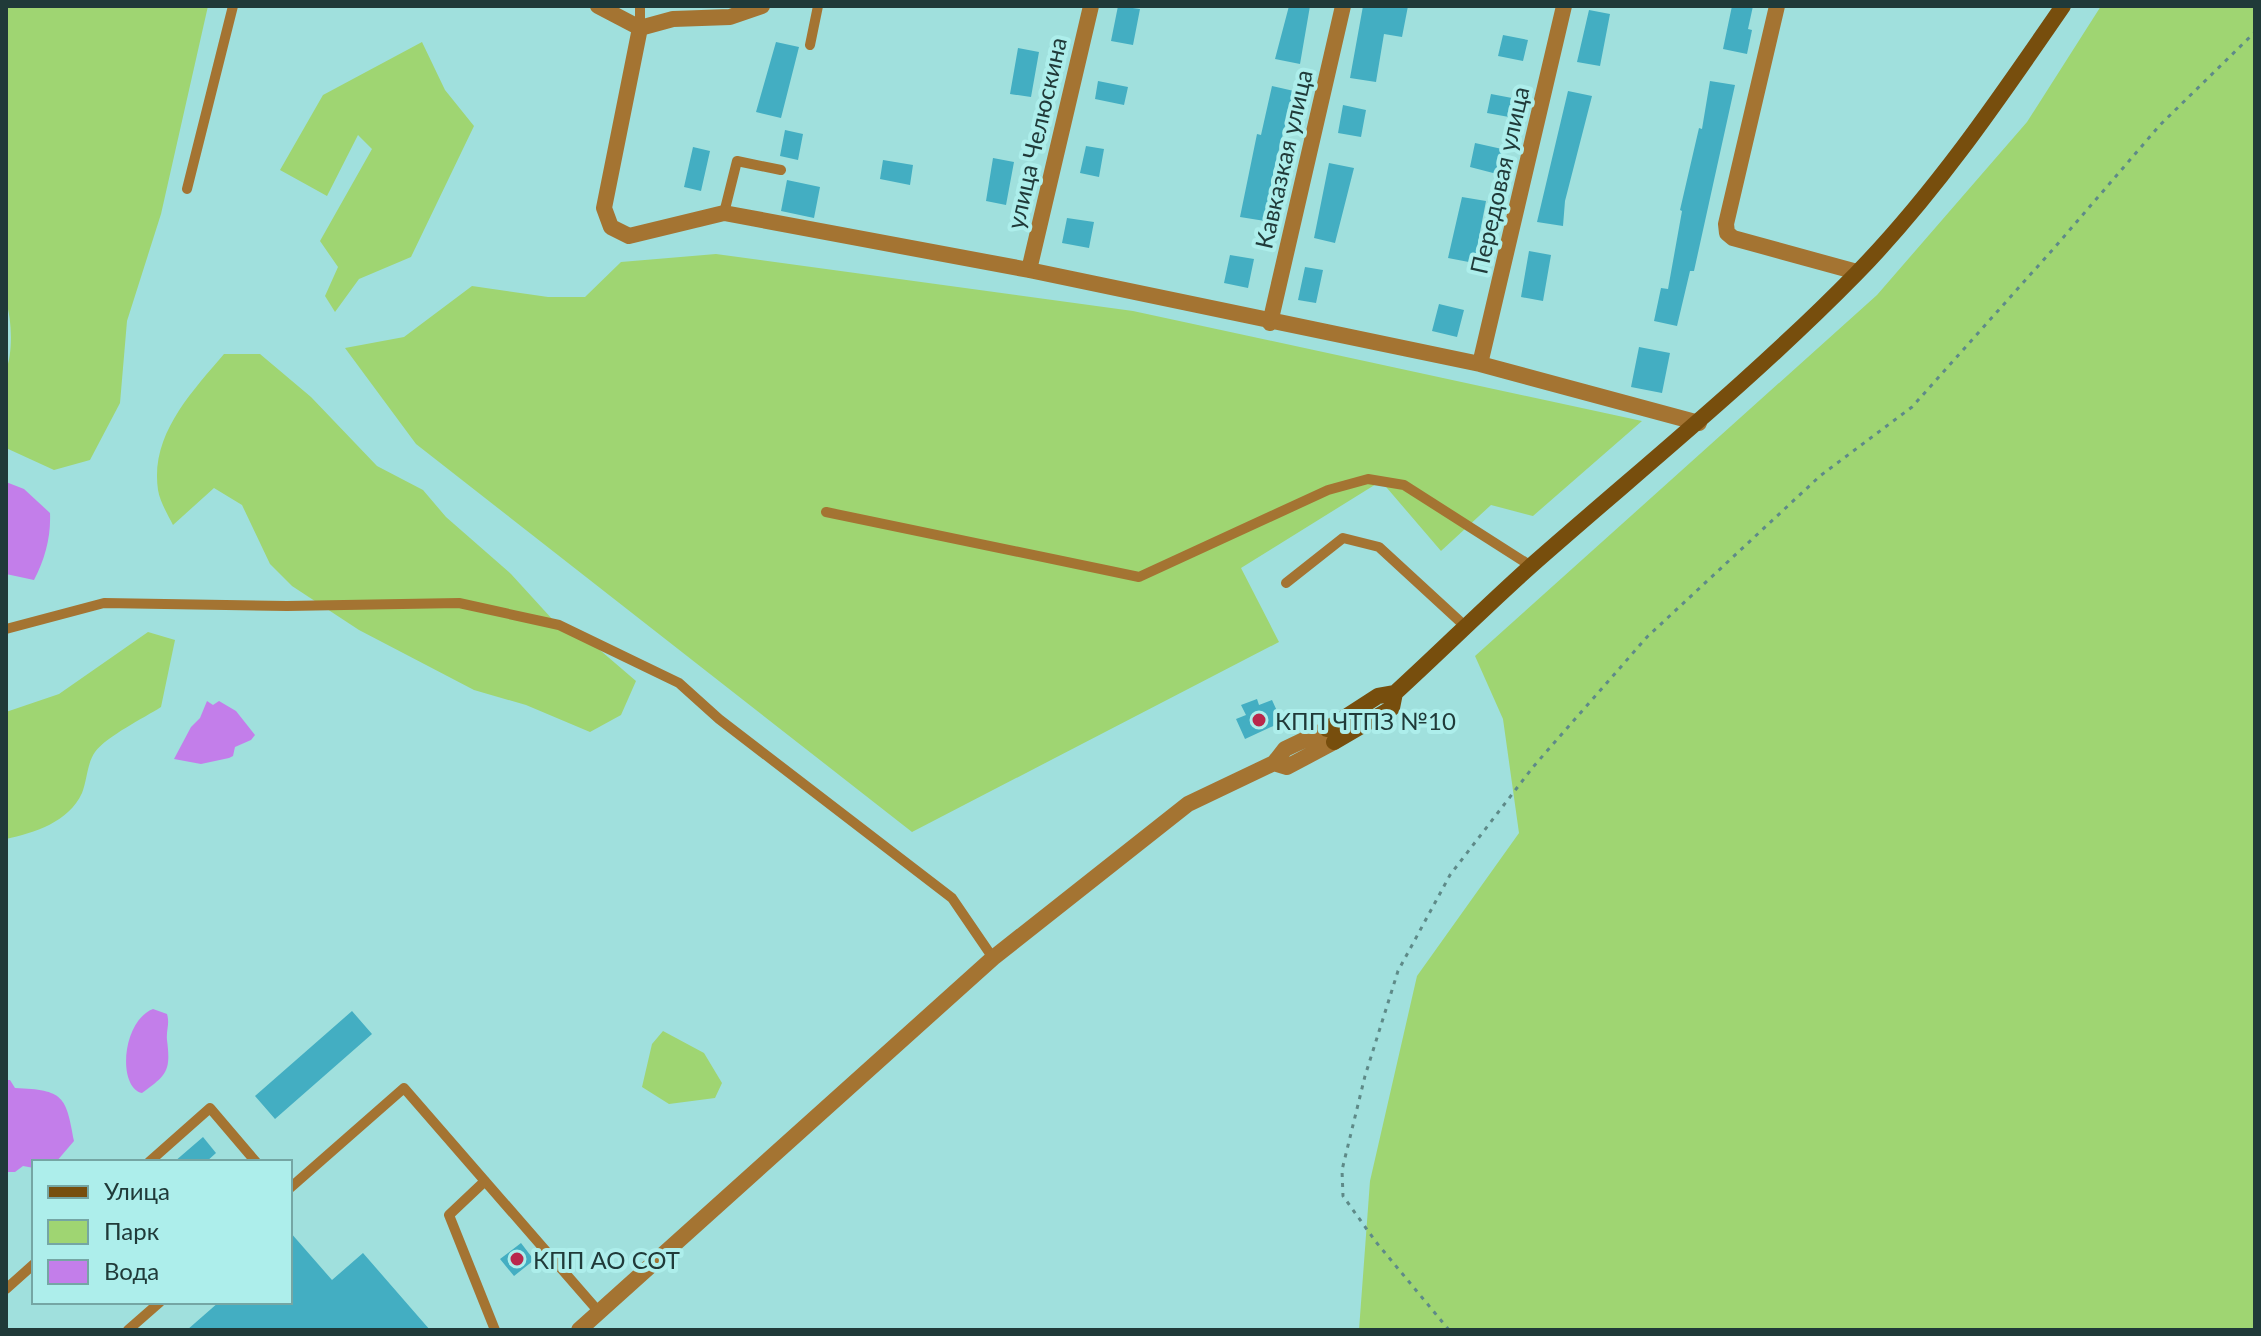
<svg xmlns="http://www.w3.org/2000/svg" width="2261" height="1336" viewBox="0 0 2261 1336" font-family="Lato,sans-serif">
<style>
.green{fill:#9fd572}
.water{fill:#c37eea}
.building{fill:#43aec2}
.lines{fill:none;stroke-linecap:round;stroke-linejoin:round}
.path{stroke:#5e8a88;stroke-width:3;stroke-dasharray:4 6;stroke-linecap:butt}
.lane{stroke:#a47432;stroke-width:10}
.street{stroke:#a47432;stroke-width:16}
.secondary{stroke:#774e0d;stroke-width:16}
.poi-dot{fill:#b9284c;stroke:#adeeeb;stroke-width:3}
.labels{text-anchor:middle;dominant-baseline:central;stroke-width:8;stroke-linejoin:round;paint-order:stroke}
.street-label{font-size:24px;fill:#203a39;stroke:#adeeeb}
.poi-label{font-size:24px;fill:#203a39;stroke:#adeeeb;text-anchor:start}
</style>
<rect width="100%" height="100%" fill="#a0e0dd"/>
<path class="green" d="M6 6H208L161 214 127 321 120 403 90 460 54 470 6 448V370C13 354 12 319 6 302Z
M2101 6H2255V1330H1359L1370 1181 1417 976 1519 833 1503 719 1475 656 1877 295 2027 122Z
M422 42 445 90 474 126 411 257 359 279 335 312 325 296 338 267 320 241 372 149 358 135 327 196 280 170 323 95Z
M716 254 1133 311 1642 421 1533 516 1491 505 1441 551 1381 481 1241 568 1279 642 912 832 416 444 345 348 404 337 472 286 548 297H585L621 262Z
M224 354H260L311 397 377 466 423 490 446 517 511 574 553 620 594 645 636 681 621 715 590 732 526 705 474 690 359 630 292 586 270 564 242 505 214 488 173 525C168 515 160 502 158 490 150 435 191 393 224 354Z
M148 632 175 640 161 707C144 718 107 736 95 752 87 763 87 781 82 793 69 822 34 833 6 839V712L59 694Z
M663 1031 704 1053 722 1083 715 1098 669 1104 642 1087 652 1044Z"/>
<path class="water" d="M6 482 24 489 50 513C51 537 45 559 34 580L6 574Z
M207 701 213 705 219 701 236 711 255 735 251 740 235 747 233 756 229 758 201 764 174 759 191 727 200 718Z
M153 1009 167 1014C170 1024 166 1030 167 1040 171 1071 167 1075 142 1093 117 1087 122 1021 153 1009Z
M6 1080H10L15 1088C64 1090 66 1096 74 1141L56 1162H34V1168L23 1166 15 1172H6Z"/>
<path class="building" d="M1118 6 1140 9 1133 45 1111 41Z
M1289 6H1310L1300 64 1275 59Z
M1363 6H1408L1402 37 1384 34 1376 82 1350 78Z
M1732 6H1753L1748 29 1752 30 1747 54 1723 49Z
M1589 10 1610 14 1600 66 1577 62Z
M1503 35 1528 40 1523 61 1498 56Z
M776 42 799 47 781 118 756 112Z
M1018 48 1039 52 1031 97 1010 94Z
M1098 81 1128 87 1124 105 1095 99Z
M1710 81 1735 85 1694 271H1690L1677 326 1654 321 1661 288 1668 289 1682 211 1680 210 1699 128 1702 129Z
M1272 86 1294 91 1274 169 1265 221 1240 217 1257 134 1261 135Z
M1568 91 1592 96 1565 201 1563 226 1537 222Z
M1491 94 1512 98 1509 117 1487 113Z
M1343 105 1366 110 1361 137 1338 133Z
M785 130 803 134 798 160 780 156Z
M1475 143 1502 149 1497 174 1470 167Z
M1086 146 1104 149 1099 177 1080 173Z
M693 147 710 151 701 191 684 187Z
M993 158 1014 162 1006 205 986 201Z
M883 160 913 165 910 185 880 179Z
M1329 163 1354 168 1335 243 1314 238Z
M787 180 820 187 814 218 781 211Z
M1462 197 1486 201 1474 263 1448 258Z
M1067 218 1094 222 1089 248 1062 243Z
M1529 251 1551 255 1543 301 1521 297Z
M1230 255 1254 259 1248 288 1224 283Z
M1305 267 1323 270 1316 303 1298 300Z
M1439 304 1464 310 1457 337 1432 331Z
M1639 347 1670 353 1662 393 1631 387Z
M1257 699 1259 705 1272 700 1282 722 1245 739 1236 719 1246 715 1241 705Z
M352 1011 372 1034 275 1119 255 1096Z
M203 1137 216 1153 206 1162H174Z
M290 1232 332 1280 363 1253 430 1330H187L219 1302H290Z
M521 1243 534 1260 514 1276 500 1259Z"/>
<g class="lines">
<path class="path" d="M1449 1330 1376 1242 1343 1196 1342 1170 1365 1076 1398 971 1450 875 1533 767 1647 637 1820 476 1912 407 2055 247 2160 125 2255 32"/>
<path class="lane" d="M640 28V6
M810 45 818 6
M187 189 233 6
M724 213 737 161 781 170
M826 512 1139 577 1328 490 1368 479 1404 485 1531 566
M1286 583 1343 538 1379 547 1466 627
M6 629 104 603 287 606 459 603 559 625 679 683 719 719 952 898 993 958
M149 1162 210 1108 256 1162
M485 1181 449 1215 495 1330
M290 1188 404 1088 599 1312
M6 1289 34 1264
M128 1330 160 1302"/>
<path class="street" d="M598 6 640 28 604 208 611 227 629 236 724 213 1029 270 1480 364 1699 423
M1777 6 1726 224 1727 233 1733 238 1857 272
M640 28 673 19 730 17 762 6
M1029 270 1091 6
M1270 323 1343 6
M1480 364 1564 6
M1327 729 1285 749 1274 763 1287 767 1334 742
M579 1330 993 958 1188 804 1274 763"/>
<path class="secondary" d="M1395 693C1441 651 1486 606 1532 565 1641 469 1754 378 1856 274 1935 193 1999 99 2063 6
M1327 729 1378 696 1395 693 1392 708 1334 742"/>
</g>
<g class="poi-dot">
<circle cx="1259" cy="720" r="8"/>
<circle cx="517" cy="1259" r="8"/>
</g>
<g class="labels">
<g class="street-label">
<text transform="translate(1036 133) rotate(-77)">улица Челюскина</text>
<text transform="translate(1283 159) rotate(-77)">Кавказкая улица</text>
<text transform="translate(1499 180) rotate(-77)">Передовая улица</text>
</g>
<g class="poi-label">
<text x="1275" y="720">КПП ЧТПЗ №10</text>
<text x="533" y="1259">КПП АО СОТ</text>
</g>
</g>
<rect width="2261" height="1336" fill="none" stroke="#203a39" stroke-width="16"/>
<rect x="32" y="1160" width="260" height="144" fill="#adeeeb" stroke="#75a6a4" stroke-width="2"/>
<rect x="48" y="1186" width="40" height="12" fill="#774e0d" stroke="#75a6a4" stroke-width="2"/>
<text x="104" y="1200" font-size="24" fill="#203a39">Улица</text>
<rect x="48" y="1220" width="40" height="24" fill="#9fd572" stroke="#75a6a4" stroke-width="2"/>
<text x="104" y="1240" font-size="24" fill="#203a39">Парк</text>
<rect x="48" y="1260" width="40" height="24" fill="#c37eea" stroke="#75a6a4" stroke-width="2"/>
<text x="104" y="1280" font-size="24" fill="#203a39">Вода</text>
</svg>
